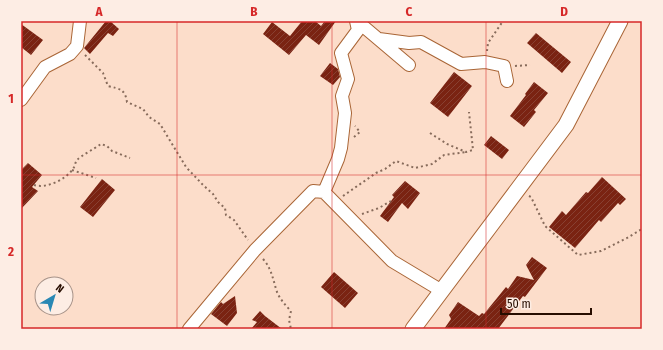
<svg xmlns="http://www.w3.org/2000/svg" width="663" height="350" viewBox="0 0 663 350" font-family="'Fira Sans Condensed',sans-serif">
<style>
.building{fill:url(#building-hatch)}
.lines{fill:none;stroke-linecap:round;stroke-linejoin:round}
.minor-casing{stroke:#a96536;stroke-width:14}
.tertiary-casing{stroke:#a96536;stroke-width:17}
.path{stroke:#876b5b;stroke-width:2;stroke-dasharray:2 3;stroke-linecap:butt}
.minor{stroke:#fff;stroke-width:12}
.tertiary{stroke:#fff;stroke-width:15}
.grid{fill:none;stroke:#d62828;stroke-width:1;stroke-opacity:0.55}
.neatline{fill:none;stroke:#d62828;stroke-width:1.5}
.grid-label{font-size:13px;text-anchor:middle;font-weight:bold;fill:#d62828}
</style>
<defs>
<pattern id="building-hatch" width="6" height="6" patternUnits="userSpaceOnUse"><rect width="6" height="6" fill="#7a2312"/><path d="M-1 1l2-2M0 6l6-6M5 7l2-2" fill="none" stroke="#884032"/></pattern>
</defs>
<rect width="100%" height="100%" fill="#fcddca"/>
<path class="building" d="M106 21H110L119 29 113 36 108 33 90 54 84 48Z
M302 21H315L321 26 325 21H336L319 45 306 35 289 55 263 34 272 22 290 36Z
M21 24 43 40 31 55 21 47Z
M536 33 571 62 562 73 527 43Z
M330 63 338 69 340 77 333 85 320 76Z
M454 72 472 86 448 117 430 103Z
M534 82 548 93 534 110 536 112 524 127 510 116 526 95 525 94Z
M491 136 509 150 502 159 484 145Z
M28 163 42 175 32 187 38 191 21 209V170Z
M602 177 626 199 620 205 618 203 601 222 599 220 575 248 549 227 562 211 566 215 586 192 588 193Z
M102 179 115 190 93 217 80 207Z
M405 181 420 193 408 209 402 203 388 222 380 216 394 197 392 195Z
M532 257 547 268 525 297 523 296 498 329H444L451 319 449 315 458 302 479 316 482 313 484 314 506 287 508 289 517 276 534 280 526 265Z
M334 272 358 293 345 308 321 287Z
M235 296 237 313 227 326 211 314 221 302 223 304Z
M260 311 265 316 282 329H251L257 322 252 320Z"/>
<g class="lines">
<defs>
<path id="minor" d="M357 21 409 65
M379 39 409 43 421 42 461 64 485 62 504 66 507 81
M21 100 45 67 70 54 77 46 80 21
M324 192 338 159 341 148 345 113 342 96 348 79 341 53 358 30 356 21
M189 329 255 250 313 191 324 192 392 261 442 291"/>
<path id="tertiary" d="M413 329 566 125 620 21"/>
</defs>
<use href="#minor" class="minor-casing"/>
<use href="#tertiary" class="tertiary-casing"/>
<path class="path" d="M487 51 488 43 503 21
M85 55 103 73 108 86C120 89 125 89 127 102L143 109 149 117 160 124 186 167 203 185 213 194 218 202 225 208 226 215 234 220 248 240
M515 66 530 65
M430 133 447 144 466 152 473 150 469 112
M354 137 360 132 355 126
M72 170 96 178
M34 185C47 189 66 179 73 169 75 166 75 163 77 160 82 155 94 149 101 144L107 146 112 151 130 158
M343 196 376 173 385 169 396 161 415 168 432 164 444 155 466 152
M529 196 531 197 545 226 578 255 601 251 627 238 642 229
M362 214 379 208 391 201
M263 259C272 269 273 280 277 292 280 299 285 305 291 311L289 320 291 329"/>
<use href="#minor" class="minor"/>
<use href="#tertiary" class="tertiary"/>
</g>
<path class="grid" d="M177 21V329M332 21V329M486 21V329M21 175H642"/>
<rect width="663" height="350" fill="none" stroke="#fdede4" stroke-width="44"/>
<g transform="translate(54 296) rotate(38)"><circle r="19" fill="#fdede4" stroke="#a79389"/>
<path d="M0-3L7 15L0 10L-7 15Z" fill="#2988b4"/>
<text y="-6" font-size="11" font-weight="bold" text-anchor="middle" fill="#270d00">N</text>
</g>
<path d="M501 308v6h90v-6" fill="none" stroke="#270d00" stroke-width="2"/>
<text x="507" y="308" font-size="12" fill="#270d00" stroke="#fdede4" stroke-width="3" paint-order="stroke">50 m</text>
<rect x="22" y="22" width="619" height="306" class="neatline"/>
<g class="grid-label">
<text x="99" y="16">A</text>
<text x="254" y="16">B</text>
<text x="409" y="16">C</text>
<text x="564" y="16">D</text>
<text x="11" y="103">1</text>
<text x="11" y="256">2</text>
</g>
</svg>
